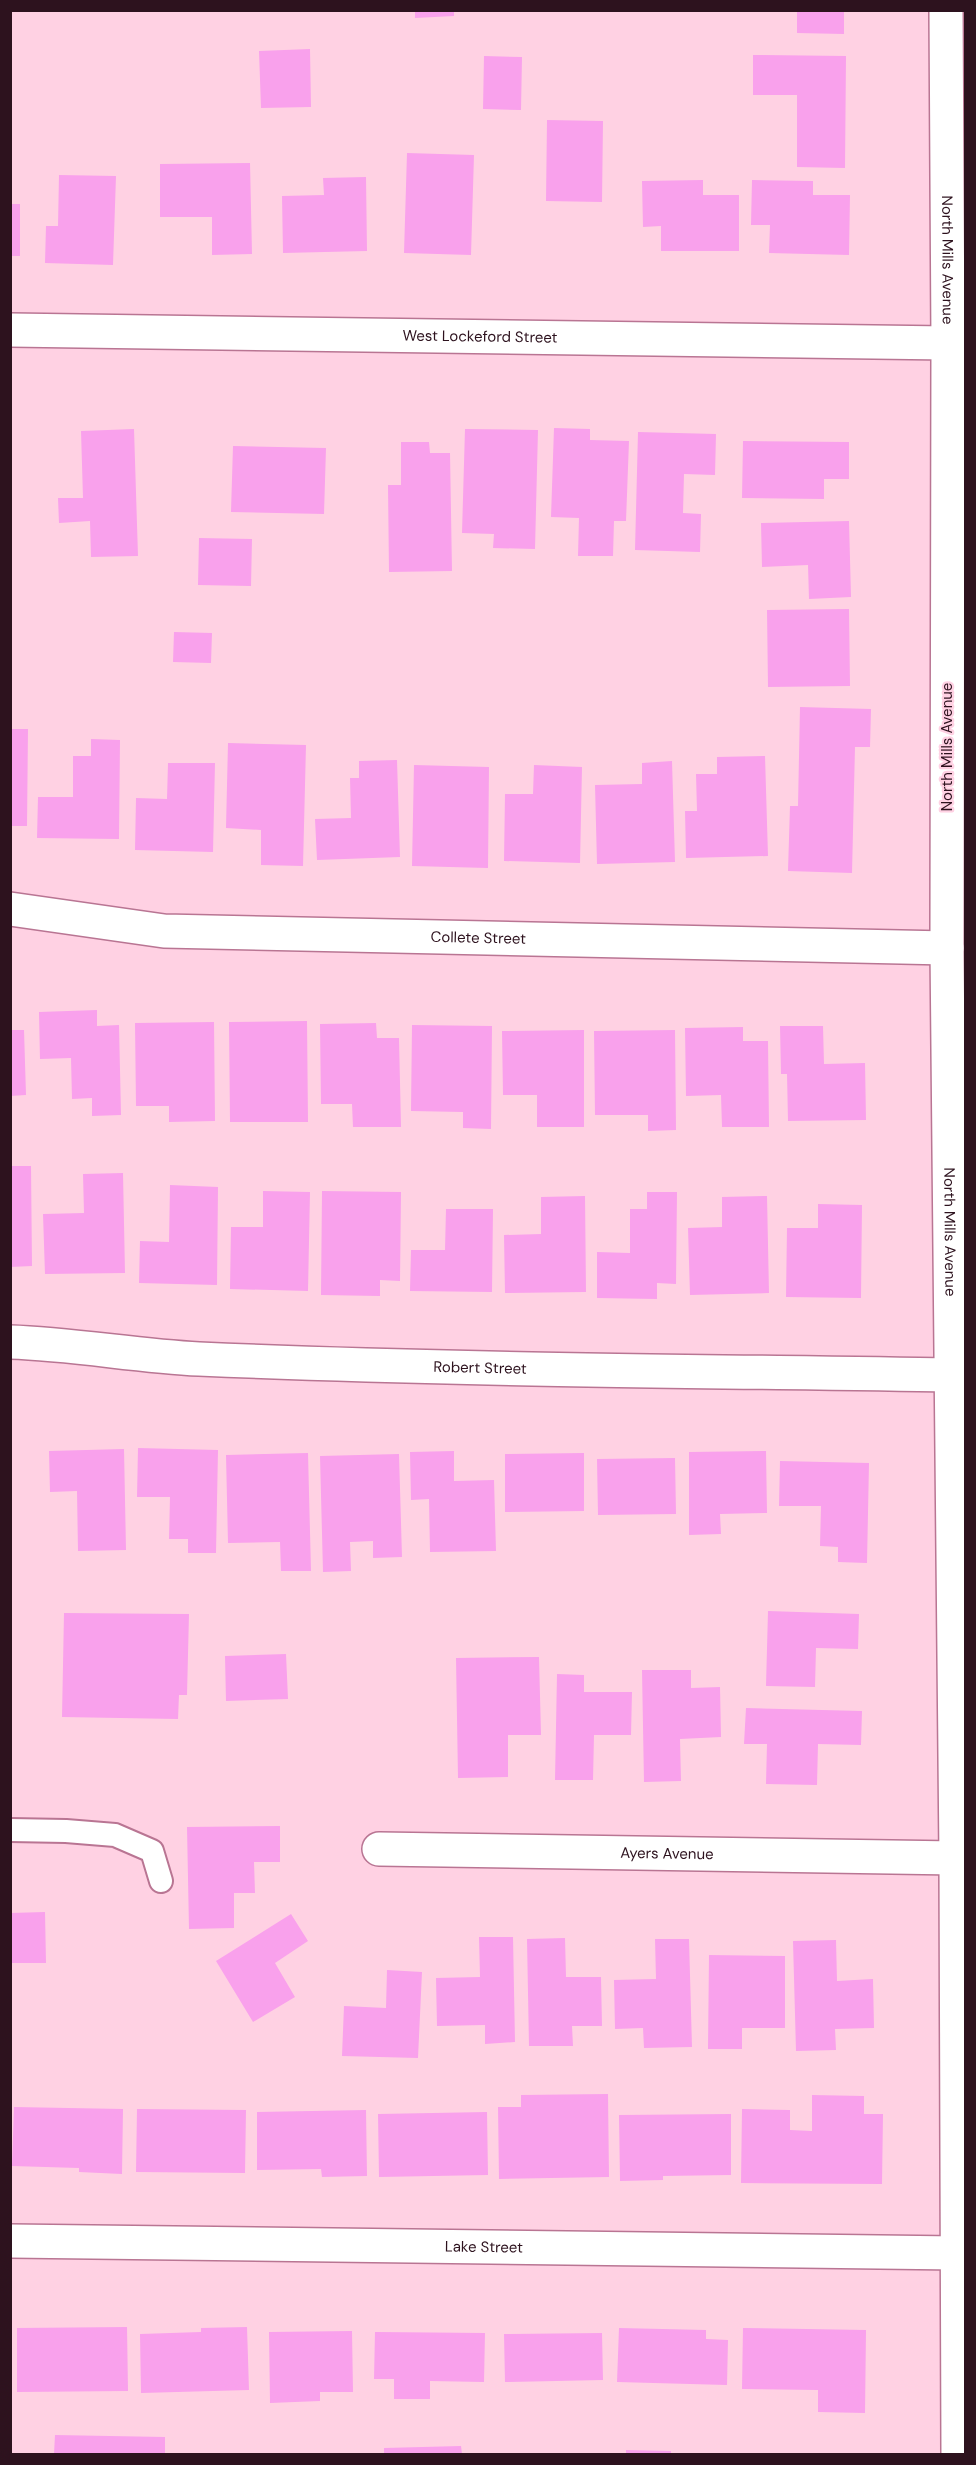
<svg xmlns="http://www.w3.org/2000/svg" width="976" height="2465" viewBox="0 0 976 2465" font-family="'DM Sans',sans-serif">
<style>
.building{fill:#f9a1ec}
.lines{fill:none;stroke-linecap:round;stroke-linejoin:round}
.lane-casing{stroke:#b97593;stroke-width:26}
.street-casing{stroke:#b97593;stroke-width:36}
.secondary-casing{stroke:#b97593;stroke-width:36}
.lane{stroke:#fff;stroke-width:22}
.street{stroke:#fff;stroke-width:33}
.secondary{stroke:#fff;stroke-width:33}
.labels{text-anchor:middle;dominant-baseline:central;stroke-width:4.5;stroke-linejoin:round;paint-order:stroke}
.street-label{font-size:15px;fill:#2d121e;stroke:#ffd1e3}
</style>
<rect width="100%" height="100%" fill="#ffd1e3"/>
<path class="building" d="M415 10H454V16L415 18Z
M797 10H844V34L797 33Z
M310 49 311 107 261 108 259 51Z
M753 55 846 56 845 168 797 167V95H753Z
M484 56 522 57 521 110 483 109Z
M547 120 603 121 602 202 546 201Z
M407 153 474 155 471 255 404 253Z
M250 163 252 254 212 255V217H160V164Z
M59 175 116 176 113 265 45 263 46 226H58Z
M366 177 367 251 283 253 282 196 324 195 323 178Z
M703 180V195H739V251H661V226L643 227 642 181Z
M752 180 813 181V195H850L849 255 769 253 770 225H751Z
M10 204H20V256H10Z
M554 428 590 429V440L629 441 626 521H614L613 556H578L579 518 551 517Z
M134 429 138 556 91 557 90 521 59 523 58 498H83L81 431Z
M465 429 538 430 535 549 493 548 494 534 462 533Z
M638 432 716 434 715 475 684 474 683 513 701 514 700 552 635 550Z
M743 441 849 442V479H824V499L742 498Z
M401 442H429L430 453H450L452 571 389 572 388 485H401Z
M233 446 326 448 324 514 231 512Z
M849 521 851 597 809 599 808 565 762 567 761 523Z
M199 538 252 539 251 586 198 585Z
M849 609 850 686 768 687 767 610Z
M174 632 212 633 211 663 173 662Z
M800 707 871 709 870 747H855L852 873 788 871 790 806H798Z
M10 729H28L27 826H10Z
M91 739 120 740 119 839 37 838 38 797H73V756H91Z
M228 743 306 745 303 866 261 865V830L226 828Z
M765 756 768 856 686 858 685 811H697L696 774H717V757Z
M397 760 400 857 317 860 315 819 351 818 350 778H359V761Z
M672 761 675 862 597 864 595 785 642 784V763Z
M168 763H215L213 852 135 850 136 798 167 799Z
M414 765 489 767 488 868 412 866Z
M534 765 582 767 580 863 504 861 505 794H533Z
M97 1010V1026L119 1025 121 1115 92 1116V1098L72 1099 71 1058 40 1059 39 1012Z
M307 1021 308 1122H230L229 1022Z
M214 1022 215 1121 169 1122V1106H136L135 1023Z
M376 1023 377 1038H399L401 1127H353L352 1104H321L320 1024Z
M412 1025 492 1026 491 1129 463 1128V1112L411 1111Z
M780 1026H823L824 1064 865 1063 866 1120 788 1121 787 1074H781Z
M743 1027V1041H768L769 1127H722L721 1095 686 1096 685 1028Z
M10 1030H24L26 1095 10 1096Z
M584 1030V1127H537V1095H503L502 1031Z
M675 1030 676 1130 648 1131V1115H595L594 1031Z
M10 1166H31L32 1266 10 1267Z
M123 1173 125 1273 45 1274 43 1214 84 1213 83 1174Z
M170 1185 218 1187 217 1285 139 1283 140 1241 169 1242Z
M263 1191 310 1192 308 1291 230 1289 231 1227H263Z
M322 1191 401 1192 400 1281 380 1280V1296L321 1295Z
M647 1192H677L676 1284 657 1283V1299L597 1298V1252L630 1253V1209H647Z
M585 1196 586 1292 505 1293 504 1235 541 1234V1197Z
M767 1196 769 1293 690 1295 688 1228 722 1227V1197Z
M818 1204 862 1205 861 1298 786 1297 787 1228H818Z
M446 1209H493L492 1292 410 1291 411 1250H445Z
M138 1448 218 1450 216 1553H188V1539H169L170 1497H137Z
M124 1449 126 1550 78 1551 77 1491 50 1492 49 1451Z
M454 1451V1481L494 1480 496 1551 430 1552 429 1499 411 1500 410 1452Z
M766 1451 767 1513 720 1514 721 1534 689 1535V1452Z
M308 1453 311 1571H281L280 1542 228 1543 226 1455Z
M584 1453V1511L505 1512V1454Z
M399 1454 402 1557 373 1558V1541L350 1542 351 1571 323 1572 320 1456Z
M675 1458 676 1514 598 1515 597 1459Z
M780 1461 869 1463 867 1563 838 1562V1547L820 1546 821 1506H779Z
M768 1611 859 1614 858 1649 816 1648 815 1687 766 1686Z
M64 1613 189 1614 187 1695H179L178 1719 62 1717Z
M286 1654 288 1699 226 1701 225 1656Z
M539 1657 541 1735H508V1777L458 1778 456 1658Z
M642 1670H691V1688L720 1687 721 1737 680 1739 681 1781 644 1782Z
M557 1674 584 1675V1692H632L631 1735H594L593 1780H555Z
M746 1708 862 1711 861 1745 818 1744 817 1785 766 1784 767 1744H744Z
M280 1826V1862H254L255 1893H234V1928L189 1929 187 1827Z
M45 1912 46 1963H10V1913Z
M291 1914 308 1941 275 1963 295 1997 253 2022 216 1961Z
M479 1937H513L515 2042 485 2044V2025L437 2026 436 1978 480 1977Z
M565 1938 566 1977H601L602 2026H572L573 2046H529L527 1939Z
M655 1939H689L692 2047 644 2048 643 2028 615 2029 614 1980 656 1979Z
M836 1940 837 1981 873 1979 874 2028 835 2029 836 2050 796 2051 793 1941Z
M709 1955 785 1956V2028H742V2049H708Z
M387 1970 422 1972 418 2058 342 2056 344 2006 386 2008Z
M608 2094 609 2177 499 2179 498 2107H521V2095Z
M812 2095 864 2096V2114H883L882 2184 741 2183 742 2109 790 2110V2130L812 2131Z
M14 2107 123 2109 122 2174 79 2172V2168L12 2166Z
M137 2109 246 2110 245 2173 136 2172Z
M366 2110 367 2176 322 2177 321 2169 257 2170V2112Z
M487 2112 488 2175 379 2177 378 2114Z
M731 2114V2175L663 2176V2180L620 2181 619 2115Z
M127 2327 128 2391 17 2392V2328Z
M247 2327 249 2390 141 2393 140 2334 201 2332V2328Z
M619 2328 706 2330V2339L728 2340 727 2385 617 2382Z
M743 2328 866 2330 865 2413 818 2412V2390L742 2389Z
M352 2331 353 2392H320V2401L270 2403 269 2332Z
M375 2332 485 2333 484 2382 430 2381V2399H394V2379H374Z
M602 2333 603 2380 505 2382 504 2334Z
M55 2435 165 2437V2454H54Z
M461 2446 462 2454H384V2448Z
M626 2450 671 2451V2454H626Z"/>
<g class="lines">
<defs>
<path id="lane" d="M10 1830 66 1831 115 1835 152 1851 161 1881"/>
<g id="street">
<path id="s1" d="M10 909 164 931 947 948"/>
<path id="s2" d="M10 1342C74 1344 136 1356 199 1359 450 1370 700 1371 951 1375"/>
<path id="s3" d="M379 1849 956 1858"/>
<path id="s4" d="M10 2241 957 2253"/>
</g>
<g id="secondary">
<path id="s5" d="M946 10 948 343 947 948 956 1858 958 2454"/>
<path id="s6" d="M10 330 948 343"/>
</g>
</defs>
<use href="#lane" class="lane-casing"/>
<use href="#street" class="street-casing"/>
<use href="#secondary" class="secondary-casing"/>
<use href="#lane" class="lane"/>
<use href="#street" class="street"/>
<use href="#secondary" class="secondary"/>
</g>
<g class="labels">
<g class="street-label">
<text stroke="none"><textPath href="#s5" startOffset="250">North Mills Avenue</textPath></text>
<text stroke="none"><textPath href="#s6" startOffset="470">West Lockeford Street</textPath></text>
<text transform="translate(947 747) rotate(-90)">North Mills Avenue</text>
<text stroke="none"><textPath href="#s1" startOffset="470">Collete Street</textPath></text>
<text stroke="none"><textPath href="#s5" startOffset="1222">North Mills Avenue</textPath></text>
<text stroke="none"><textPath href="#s2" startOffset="471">Robert Street</textPath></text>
<text stroke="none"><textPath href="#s3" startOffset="288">Ayers Avenue</textPath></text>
<text stroke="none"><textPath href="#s4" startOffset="474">Lake Street</textPath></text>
</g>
</g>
<rect width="976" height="2465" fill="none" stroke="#2d121e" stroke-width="24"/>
</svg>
